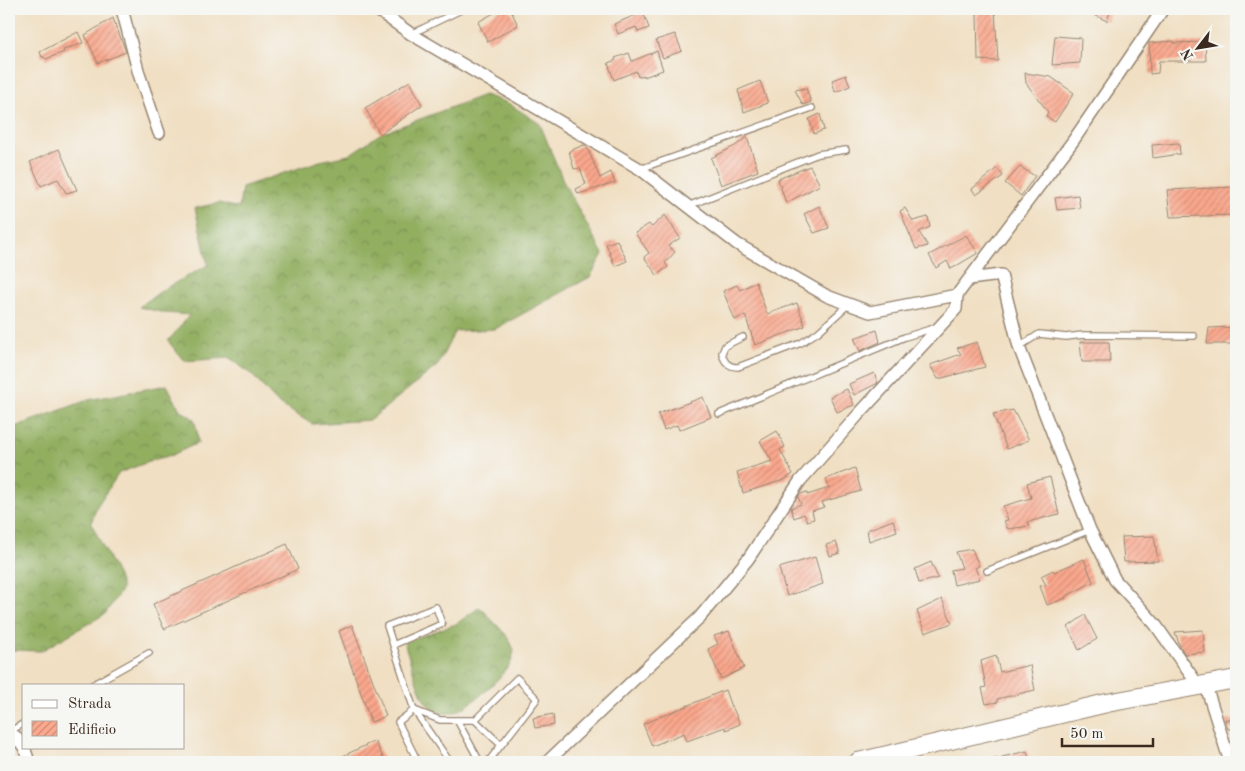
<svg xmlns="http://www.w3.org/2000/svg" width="1245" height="771" viewBox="0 0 1245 771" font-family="'Old Standard TT',serif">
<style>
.forest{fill:url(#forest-crowns);stroke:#666c40}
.building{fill:url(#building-hatch)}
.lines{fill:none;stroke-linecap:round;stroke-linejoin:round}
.lane-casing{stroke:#968470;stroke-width:8}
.street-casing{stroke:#968470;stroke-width:14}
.primary-casing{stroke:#968470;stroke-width:20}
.lane{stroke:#fff;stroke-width:5.5}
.street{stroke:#fff;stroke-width:11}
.primary{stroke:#fff;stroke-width:18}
</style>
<defs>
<pattern id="forest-crowns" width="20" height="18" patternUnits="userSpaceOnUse" patternTransform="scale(1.25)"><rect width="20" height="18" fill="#92af61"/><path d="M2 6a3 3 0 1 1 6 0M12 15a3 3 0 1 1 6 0" fill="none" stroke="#788f4f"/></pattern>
<pattern id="building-hatch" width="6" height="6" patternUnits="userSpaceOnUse" patternTransform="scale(1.25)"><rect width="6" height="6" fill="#fba88d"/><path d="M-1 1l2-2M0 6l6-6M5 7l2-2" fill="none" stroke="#cc8973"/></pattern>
</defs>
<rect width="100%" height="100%" fill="#f6f6f2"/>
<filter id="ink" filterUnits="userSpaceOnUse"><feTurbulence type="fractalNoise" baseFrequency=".02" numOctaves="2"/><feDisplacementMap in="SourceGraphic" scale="10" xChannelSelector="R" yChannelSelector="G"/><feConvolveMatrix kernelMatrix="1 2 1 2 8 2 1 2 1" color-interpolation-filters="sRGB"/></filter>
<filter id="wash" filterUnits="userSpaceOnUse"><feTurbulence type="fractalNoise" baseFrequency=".0096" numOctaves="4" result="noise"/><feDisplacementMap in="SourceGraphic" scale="20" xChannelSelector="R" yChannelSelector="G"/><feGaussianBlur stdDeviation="1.12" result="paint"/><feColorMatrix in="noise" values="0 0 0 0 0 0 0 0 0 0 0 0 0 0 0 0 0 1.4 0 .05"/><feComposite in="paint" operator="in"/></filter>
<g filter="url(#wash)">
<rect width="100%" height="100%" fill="#f0dfc2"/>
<path class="forest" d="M484 95 508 103 540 124 564 183 603 254 590 277 495 329 455 331 438 365 370 420 312 424 278 403 251 374 230 358 184 361 168 341 190 315 165 313 139 307 164 289 208 265 195 208 219 203 239 208 242 187 320 161 349 155 380 134Z
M167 385 180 410 194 419 197 431 198 443 172 455 156 459 119 473 97 506 91 523 118 576 122 589 105 614 41 651 9 650V429L88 400Z
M480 607 508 637 514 650C513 655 512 661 509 665 502 678 469 708 454 712 445 715 436 712 429 706 419 697 409 656 404 642L456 624Z"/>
<g id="blocks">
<path class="building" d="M501 9H510L518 25 488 42 478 22Z
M1082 9H1111L1107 21Z
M995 10 998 61 978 60 977 13Z
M643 12 649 28 638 32 636 27 618 34 614 24Z
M113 18 126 52 98 63 85 35Z
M78 32 83 43 63 50 64 52 46 59 44 57H42L40 52Z
M675 34 682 51 663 58 656 40Z
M1055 36 1081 38 1080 63 1052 65Z
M1174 41V43L1205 42 1206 61H1159L1158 73 1150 74 1149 43Z
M657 51 663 70 644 77V75L638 77 636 71 614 80 608 63 616 60 615 58 629 53 632 61Z
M1025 73 1051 77 1074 93 1055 122 1046 116 1048 112 1026 83Z
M846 75 850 86 835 92 832 80Z
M410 81 422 105 380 134 365 108Z
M760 81 768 103 744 112 738 90Z
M806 88 811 102 803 105 795 90Z
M820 114 824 130 814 134 809 119Z
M747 137 758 171 721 185 711 158 735 146Z
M1179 143 1180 154 1153 158 1152 145Z
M584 145 587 147 600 178 611 172 615 183 578 194 576 189 586 184 580 168 574 169 569 151Z
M59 149 77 190 66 193 58 179 41 186 30 162Z
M810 166 820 185 786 203 778 179Z
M1020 167 1035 176 1021 196 1005 183Z
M997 168 1003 176 976 195 972 189Z
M1233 187 1235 215 1170 217 1167 190Z
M1078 195 1080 208 1057 210 1055 198Z
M819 206 829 228 814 233 804 214Z
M905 208 913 221 928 217 930 227 919 232 928 246 916 249 900 211Z
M665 215 680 238 668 246 675 252 665 263 668 267 657 275 644 257 649 253 635 233 649 224 652 227Z
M966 235 978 253 951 269 947 261 936 268 929 255Z
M617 240 627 261 615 266 606 244Z
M756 282 767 314 797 303 805 326 755 345 745 315 735 320 723 291 737 285 740 290Z
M1236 327V344H1207L1209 328Z
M877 330 880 342 860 351 854 338Z
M977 342 985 367 938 379 930 365 961 354 957 348Z
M1080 342H1109L1110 362H1082Z
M874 373 878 383 854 395 849 384Z
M847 389 854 405 837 412 830 397Z
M703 397 711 417 679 430 677 425 664 430 658 414Z
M1013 410 1029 440 1007 449 993 414Z
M777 431 785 447 780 450 793 474 784 480 743 493 737 472 772 461 760 441Z
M855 468 861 491 822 502 824 507 812 511 814 519 807 521 804 514 794 518 791 508 801 504 798 497 800 494 807 492V495L829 488 826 479Z
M1050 477 1059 514 1028 522 1030 526 1008 529 1004 521 1008 520 1003 506 1031 498 1027 483Z
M893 520 897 531 869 541 867 530Z
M1154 536 1158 561 1124 562 1122 537Z
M836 542 840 553 830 556 826 545Z
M287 544 298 569 164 629 153 604Z
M972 549 979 566 975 568 980 579 954 585 951 570 962 568 956 552Z
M815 557 823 584 787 596 779 568Z
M1084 559 1093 582 1065 597 1066 598 1047 605 1040 586 1046 585 1041 576 1053 570 1054 572Z
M931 562 938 578 919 583 915 569Z
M942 599 952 623 925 633 917 611Z
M1085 615 1097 639 1079 650 1068 627Z
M352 625 386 716 371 722 339 631Z
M1203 630 1205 652 1185 654 1180 646 1175 632Z
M729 631 744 668 721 679 708 649 718 644 714 636Z
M996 656 1000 672 1030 665 1035 690 997 699 998 702 986 704 982 688 986 687 981 661Z
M725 690 731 707 732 706 740 724 726 730 725 727 687 741 684 733 652 746 643 724Z
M553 714 554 725 535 728 533 718Z
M1225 719 1236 720V729H1228Z
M375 741 385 762H330Z
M1027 751 1030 762H995L994 759Z"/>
</g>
</g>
<g filter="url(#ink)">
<use href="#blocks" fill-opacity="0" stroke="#968470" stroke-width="1"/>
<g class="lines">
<defs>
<path id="lane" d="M411 34 463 9
M640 169 812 108
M688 206 818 154 846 150
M743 337 725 346 722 353C724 362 728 367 738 367L801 343 818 332 848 305
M1019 347 1039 334 1066 337 1083 335 1194 336
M719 414 905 337 934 328
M987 571 1090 530
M393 645 442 624 436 607 387 626 414 710 450 762
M92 685 149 653
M457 720 480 762
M475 720 501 745
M9 732 24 723
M418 762 398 722 414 710 440 720H475L517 678 537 699 488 762"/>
<path id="street" d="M122 9 139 74 159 133
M376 9 411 34 640 169 737 244 827 296 870 312 957 295 1073 141 1163 9
M969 279 1001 275 1019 347 1090 530 1115 580 1155 624 1198 685
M1205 683 1230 762
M9 736H15L24 747
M24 747 29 762
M547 762 700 617 748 559 800 481 858 415 956 309 957 295"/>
<path id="primary" d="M858 762 1107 703 1236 679"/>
</defs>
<use href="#lane" class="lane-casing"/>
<use href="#street" class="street-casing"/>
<use href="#primary" class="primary-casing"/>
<use href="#lane" class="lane"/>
<use href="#street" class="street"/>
<use href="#primary" class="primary"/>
</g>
</g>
<rect width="1245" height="771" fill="none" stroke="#f6f6f2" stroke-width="30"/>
<rect x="22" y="684" width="162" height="65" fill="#f6f6f2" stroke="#aba49d"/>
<rect x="32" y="700" width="25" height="8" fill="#ffffff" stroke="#aba49d"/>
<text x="68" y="708" font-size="15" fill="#3b2a1e">Strada</text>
<rect x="32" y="721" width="25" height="15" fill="url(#building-hatch)" stroke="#aba49d"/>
<text x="68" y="734" font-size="15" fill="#3b2a1e">Edificio</text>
<g transform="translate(1198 48) rotate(239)" stroke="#f6f6f2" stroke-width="4" paint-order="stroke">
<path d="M0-4L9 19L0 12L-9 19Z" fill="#3b2a1e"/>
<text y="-8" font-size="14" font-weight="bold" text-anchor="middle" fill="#3b2a1e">N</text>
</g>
<path d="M1062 738v8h91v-8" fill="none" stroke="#3b2a1e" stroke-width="2.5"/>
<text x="1070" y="738" font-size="15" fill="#3b2a1e" stroke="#f6f6f2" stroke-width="4" paint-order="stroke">50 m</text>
</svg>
